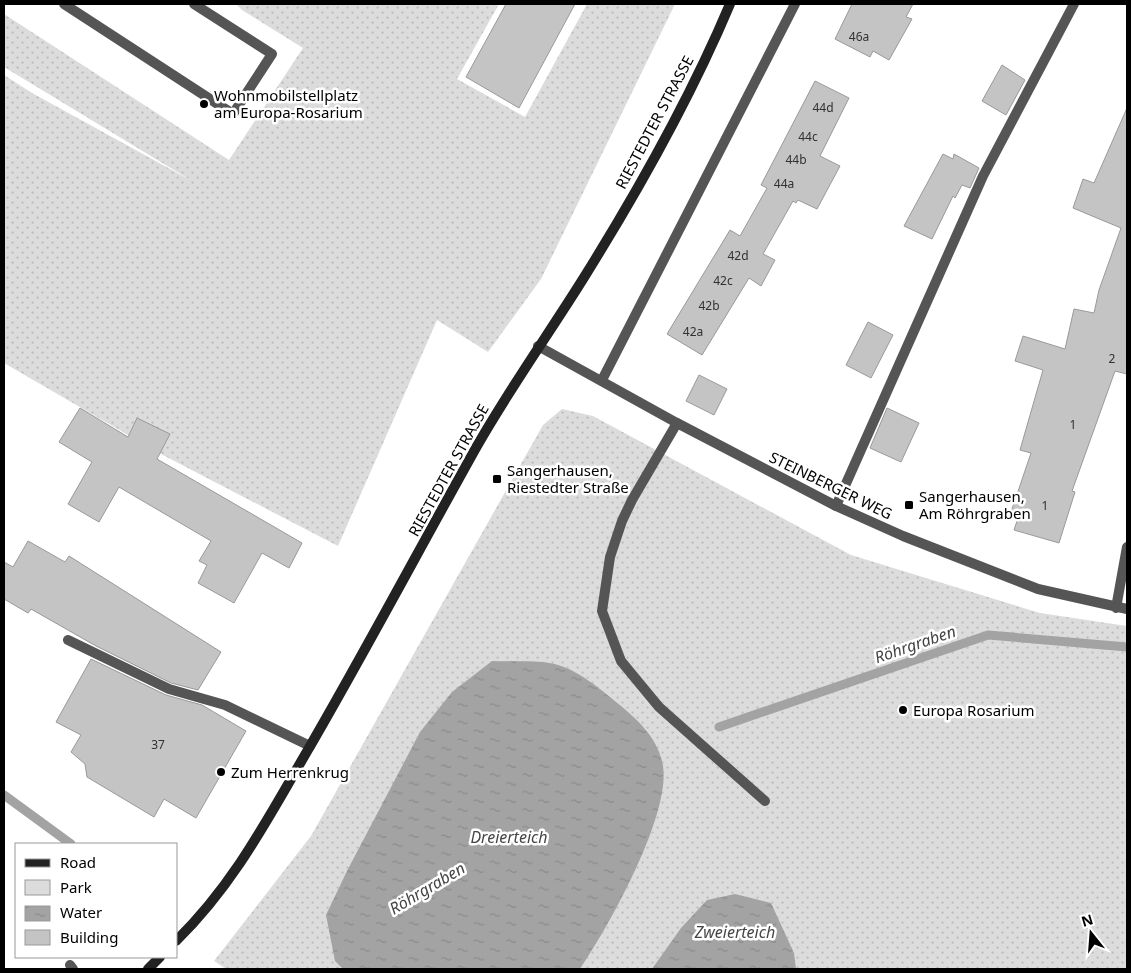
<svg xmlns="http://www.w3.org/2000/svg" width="1131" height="973" viewBox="0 0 1131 973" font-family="'Noto Sans',sans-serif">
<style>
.green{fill:url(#green-dots)}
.water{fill:url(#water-ripples)}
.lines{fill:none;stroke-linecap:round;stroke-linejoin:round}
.stream{stroke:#a3a3a3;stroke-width:9}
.building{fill:#c4c4c4;stroke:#999}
.lane{stroke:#555;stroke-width:10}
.street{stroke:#555;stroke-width:10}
.secondary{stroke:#222;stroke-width:10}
.poi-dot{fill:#000;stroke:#fff;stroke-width:2}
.labels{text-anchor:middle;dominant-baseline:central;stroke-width:5;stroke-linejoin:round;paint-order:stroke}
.number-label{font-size:12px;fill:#313131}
.poi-label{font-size:15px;fill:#000;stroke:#fff;text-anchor:start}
.street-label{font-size:15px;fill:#000;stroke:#fff}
.water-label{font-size:16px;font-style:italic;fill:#444;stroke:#fff}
</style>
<defs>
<pattern id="green-dots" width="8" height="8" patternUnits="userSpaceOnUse" patternTransform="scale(1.25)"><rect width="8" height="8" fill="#dcdcdc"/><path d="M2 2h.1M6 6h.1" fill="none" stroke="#bbb" stroke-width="1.8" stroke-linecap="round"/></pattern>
<pattern id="water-ripples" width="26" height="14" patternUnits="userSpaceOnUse" patternTransform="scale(1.25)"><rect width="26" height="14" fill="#a3a3a3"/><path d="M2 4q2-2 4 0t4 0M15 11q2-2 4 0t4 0" fill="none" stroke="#8b8b8b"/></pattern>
</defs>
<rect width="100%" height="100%" fill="#fff"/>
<path class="green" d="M236 4H499L457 79 525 117 587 4H675L541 279 488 352 437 320 338 546 159 453 4 363V75L32 93 192 181 4 67V14L229 160 303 48 242 10Z
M562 409 593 416 851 555 1040 613 1127 626V969H226L214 961 311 836 543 425Z"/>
<path class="water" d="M492 661C510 662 530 660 549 663 573 666 598 687 616 702 636 718 656 736 662 761 675 809 608 928 580 969H343L335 961 326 915 347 871 420 732 452 692Z
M735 894 771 903 794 953 796 969H652L681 928 707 900Z"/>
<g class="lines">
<path class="stream" d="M719 727 988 635 1127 647
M4 795 71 844"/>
</g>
<path class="building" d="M506 4H575L519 108 466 77Z
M852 4H913L906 17 912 19 889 60 873 51 870 57 835 39Z
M1002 65 1025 80 1006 115 982 101Z
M815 81 849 98 820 156 840 166 817 209 798 200 796 203 793 201 763 254 775 260 761 286 749 278 702 355 667 334 730 230 740 236 767 188 761 185Z
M1127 108V374L1115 371 1072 491 1075 492 1059 543 1014 530 1019 515 1011 512 1031 453 1020 450 1043 370 1015 361 1023 336 1065 349 1074 309 1094 313 1099 290 1121 228 1073 208 1083 179 1094 183Z
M943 154 953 159 954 154 979 168 970 188 962 185 955 198 953 196 932 239 904 226Z
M868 322 893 335 871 378 846 365Z
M699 375 727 389 714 415 686 401Z
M80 408 128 437 137 418 170 434 157 459 302 543 289 568 262 553 234 603 198 583 207 565 199 561 211 541 119 487 99 522 68 504 92 462 59 442Z
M887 408 919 423 901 462 870 448Z
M28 541 65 562 69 556 221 652 198 690 171 683 96 646 31 609 28 613 4 599V562L13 567Z
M91 659 166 695 202 705 246 731 196 818 164 799 154 817 87 777 85 764 71 752 81 735 56 722Z"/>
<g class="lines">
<path class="lane" d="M64 4 233 114 272 54 194 4
M602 380 795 4
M677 423 632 500 622 521 610 557 602 611 621 661 659 707 765 801
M836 506 983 176 1074 4
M68 640 169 689 225 705 310 746
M70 965 73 969"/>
<path class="street" d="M538 346 677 423 836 506 903 536 1038 589 1127 609
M1116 608 1127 547"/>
<path class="secondary" d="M176 941C235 883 268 818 309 748 367 648 421 546 477 446 510 388 548 335 583 279 638 191 690 99 730 4
M148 969 160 957"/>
</g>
<g class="poi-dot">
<circle cx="204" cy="104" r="5"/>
<rect x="492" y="474" width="10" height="10" rx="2.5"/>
<rect x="904" y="500" width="10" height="10" rx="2.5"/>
<circle cx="903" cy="710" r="5"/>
<circle cx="221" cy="772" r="5"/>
</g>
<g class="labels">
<g class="number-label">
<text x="859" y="36">46a</text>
<text x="823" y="107">44d</text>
<text x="808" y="136">44c</text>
<text x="796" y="159">44b</text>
<text x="784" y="183">44a</text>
<text x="738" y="255">42d</text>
<text x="723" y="280">42c</text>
<text x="709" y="305">42b</text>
<text x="693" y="331">42a</text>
<text x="1112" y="358">2</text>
<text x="1073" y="424">1</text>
<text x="1045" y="505">1</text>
<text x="158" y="744">37</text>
</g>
<g class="poi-label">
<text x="214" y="95">Wohnmobilstellplatz<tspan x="214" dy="17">am Europa-Rosarium</tspan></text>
<text x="507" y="470">Sangerhausen,<tspan x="507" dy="17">Riestedter Straße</tspan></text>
<text x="919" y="496">Sangerhausen,<tspan x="919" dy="17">Am Röhrgraben</tspan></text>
<text x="913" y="710">Europa Rosarium</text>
<text x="231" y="772">Zum Herrenkrug</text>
</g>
<g class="street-label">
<text transform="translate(654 122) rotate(-62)">RIESTEDTER STRASSE</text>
<text transform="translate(448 470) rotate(-61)">RIESTEDTER STRASSE</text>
<text transform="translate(831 485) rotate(26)">STEINBERGER WEG</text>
</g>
<g class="water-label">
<text transform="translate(915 644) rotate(-19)">Röhrgraben</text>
<text x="509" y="837">Dreierteich</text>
<text transform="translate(427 888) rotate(-31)">Röhrgraben</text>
<text x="735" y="932">Zweierteich</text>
</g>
</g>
<rect width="1131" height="973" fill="none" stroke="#000000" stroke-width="10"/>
<rect x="15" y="843" width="162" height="115" fill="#ffffff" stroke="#999999"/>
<rect x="25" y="859" width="25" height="8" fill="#222222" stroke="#999999"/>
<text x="60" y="868" font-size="15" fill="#000000">Road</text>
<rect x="25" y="880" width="25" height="15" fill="#dcdcdc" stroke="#999999"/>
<text x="60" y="893" font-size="15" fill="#000000">Park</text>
<rect x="25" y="906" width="25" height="15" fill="url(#water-ripples)" stroke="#999999"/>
<text x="60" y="918" font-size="15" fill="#000000">Water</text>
<rect x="25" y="930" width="25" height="15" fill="#c4c4c4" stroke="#999999"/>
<text x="60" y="943" font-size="15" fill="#000000">Building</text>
<g transform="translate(1091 933) rotate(343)" stroke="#ffffff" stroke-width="4" paint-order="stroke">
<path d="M0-4L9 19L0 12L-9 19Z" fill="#000000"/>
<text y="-8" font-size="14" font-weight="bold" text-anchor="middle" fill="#000000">N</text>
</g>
</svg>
